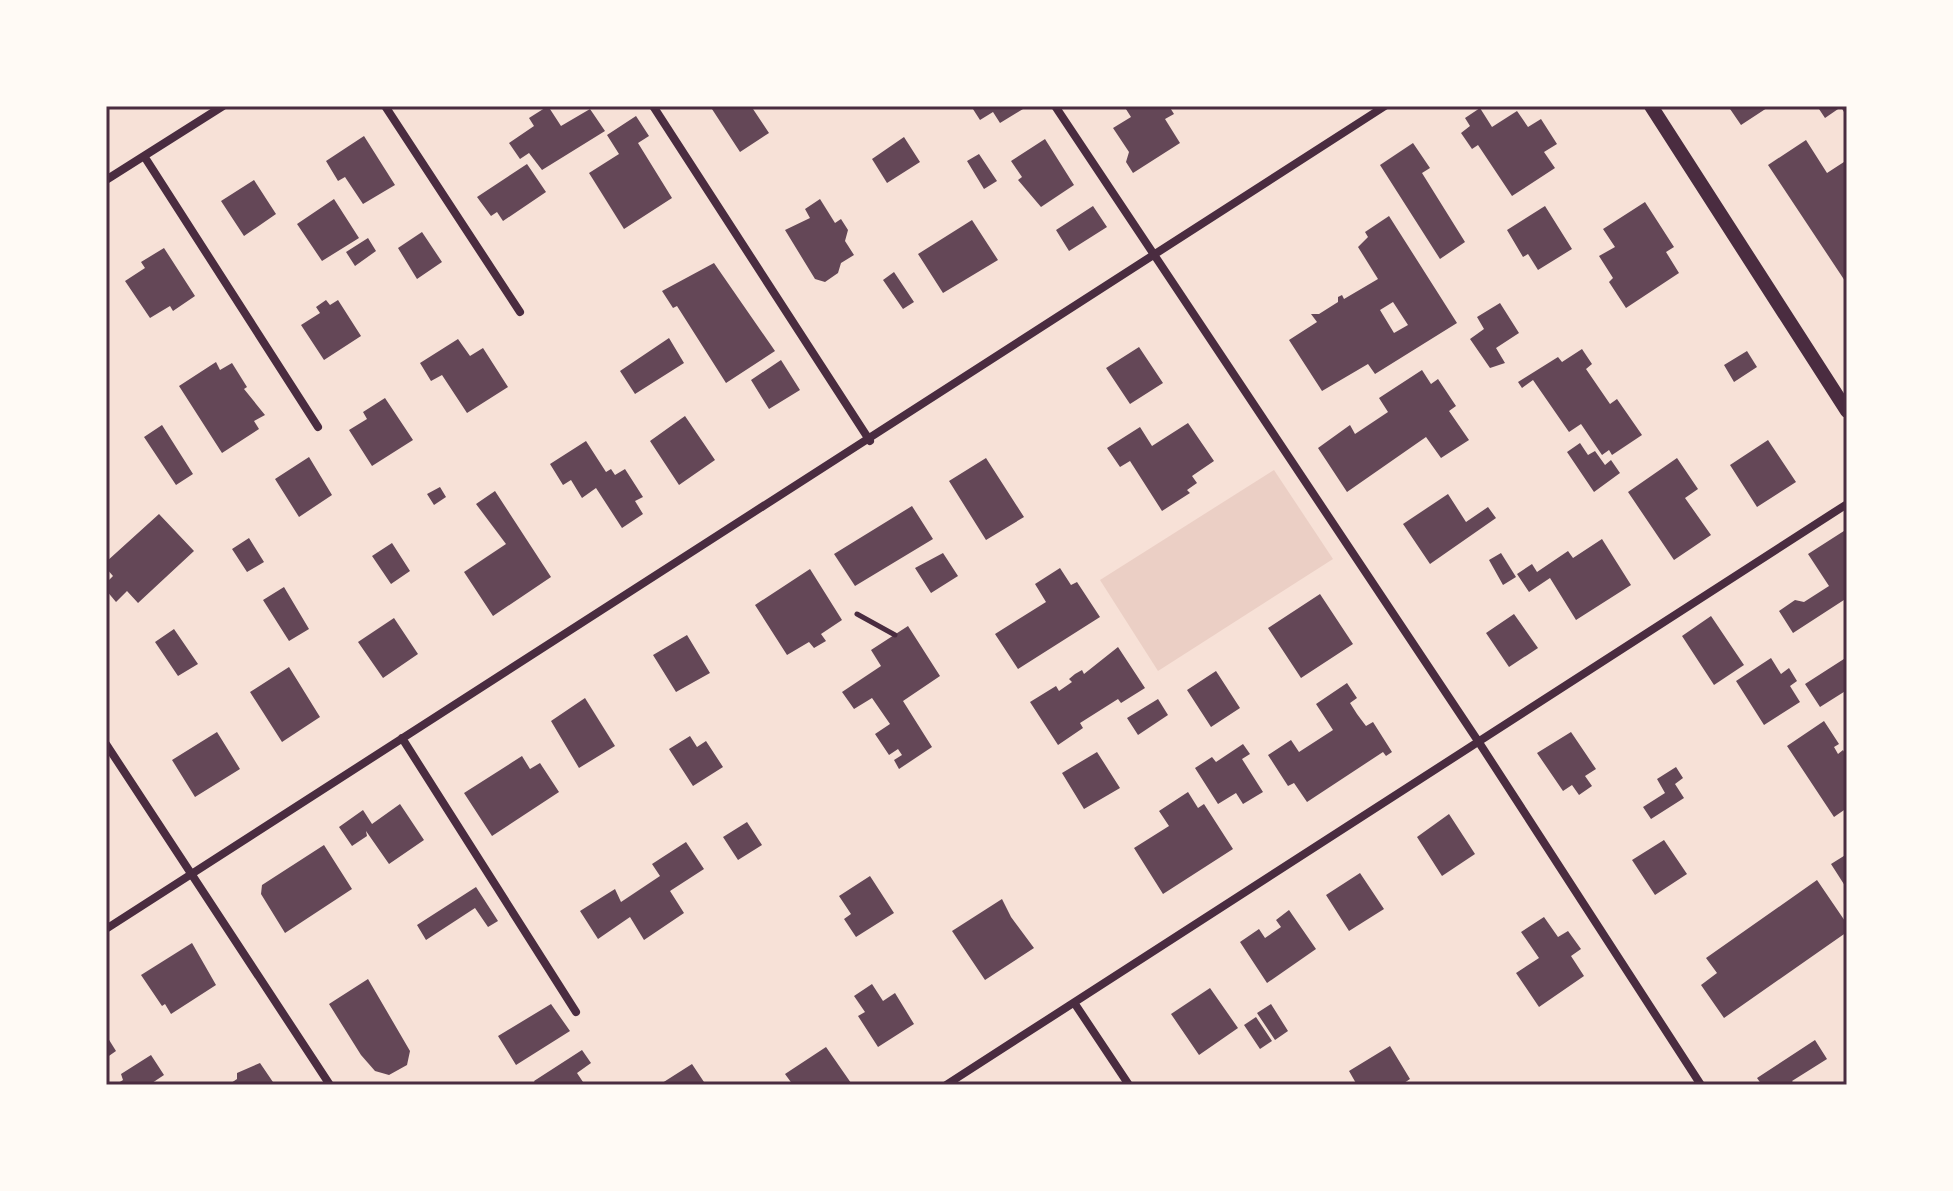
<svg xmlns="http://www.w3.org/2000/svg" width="1953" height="1191" viewBox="0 0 1953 1191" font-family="'Source Sans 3',sans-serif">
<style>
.green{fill:#ebcfc5}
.building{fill:#644757;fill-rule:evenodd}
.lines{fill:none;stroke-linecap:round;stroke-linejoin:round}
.path{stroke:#4a2c40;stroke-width:5}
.minor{stroke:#4a2c40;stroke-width:8}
.tertiary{stroke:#4a2c40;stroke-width:14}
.neatline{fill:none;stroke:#4a2c40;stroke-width:3}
</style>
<rect width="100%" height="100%" fill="#f7e1d7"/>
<path class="green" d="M1274 470 1333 559 1158 671 1100 580Z"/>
<path class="building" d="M548 106 561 126 590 109 605 131 542 170 529 153 520 159 509 143 534 126 529 118Z
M710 106H751L769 133 740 152Z
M971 106H1022L1023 109 1000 123 993 112 980 120Z
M1124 106H1169L1174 114 1165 119 1180 143 1133 173 1126 162 1129 152 1113 128 1131 117Z
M1728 106H1770L1741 125Z
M1817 106H1847V117L1841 107 1825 118Z
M1480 108 1492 127 1517 111 1528 127 1541 119 1557 144 1544 152 1555 168 1512 196 1478 145 1472 149 1461 133 1470 126 1465 118Z
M636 116 649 136 638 143 672 198 624 229 589 173 619 154 607 135Z
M364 136 395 185 363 204 345 177 338 181 326 161Z
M904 137 920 162 887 183 872 159Z
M1045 139 1074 185 1041 207 1018 180 1022 177 1011 161Z
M1806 140 1827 173 1847 160V284L1768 165Z
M1413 143 1430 168 1422 173 1465 242 1440 259 1380 165Z
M979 154 997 181 984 189 967 161Z
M527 164 546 192 503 221 497 212 491 216 477 197Z
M254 180 276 214 244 236 221 201Z
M334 199 359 238 322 261 297 224Z
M820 199 835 223 841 219 848 230 845 241 854 255 841 263 838 273 825 282 815 279 785 230 810 218 805 209Z
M1645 202 1674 247 1666 252 1679 273 1626 308 1609 282 1613 278 1599 256 1615 247 1603 229Z
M1093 206 1107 227 1069 251 1056 230Z
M1545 206 1572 249 1538 270 1528 254 1523 257 1507 230Z
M1389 216 1457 323 1375 374 1368 364 1322 391 1289 340 1317 322 1311 314H1319L1338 302V297L1342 295 1344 299 1378 279 1358 247 1368 237 1365 232ZM1393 302 1408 325 1394 333 1380 310Z
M972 220 998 260 943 293 918 254Z
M422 232 442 262 417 279 398 248Z
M368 238 376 251 355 266 346 252Z
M164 248 195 296 173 311 170 306 150 318 125 281 145 268 141 262Z
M714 263 775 351 726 383 677 306 673 308 662 291Z
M894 272 914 302 903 309 883 280Z
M326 300 330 305 338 300 361 336 324 360 301 325 320 313 316 307Z
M1500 303 1519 333 1496 348 1505 363 1490 368 1470 339 1484 329 1477 317Z
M669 338 684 363 635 394 620 371Z
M458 339 470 356 483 348 508 387 467 413 442 375 431 381 420 363Z
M1139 347 1163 383 1130 404 1106 368Z
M1582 349 1592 364 1586 369 1610 404 1617 399 1642 435 1612 455 1609 450 1602 455 1581 424 1569 432 1533 380 1522 388 1518 382 1558 357 1562 362Z
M1747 351 1757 367 1734 382 1724 365Z
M781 360 800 390 769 409 751 380Z
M216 362 220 370 232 363 247 387 244 389 265 415 254 421 259 429 222 453 179 386Z
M1422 370 1431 384 1438 379 1456 406 1449 411 1469 440 1441 458 1426 437 1347 492 1318 448 1350 425 1355 434 1388 412 1379 398Z
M385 398 413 440 372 466 349 430 367 419 363 412Z
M685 416 715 460 679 485 650 441Z
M1188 423 1214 461 1192 476 1197 483 1187 490 1190 493 1162 511 1130 461 1120 467 1107 448 1140 427 1152 446Z
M162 425 193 474 176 485 144 437Z
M1768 440 1796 482 1757 507 1730 465Z
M586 441 606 472 611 469 615 475 625 469 643 497 635 501 643 514 622 528 596 488 582 498 571 480 563 485 550 464Z
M1580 443 1588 455 1595 451 1605 465 1611 460 1620 473 1594 492 1567 452Z
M309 457 332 495 299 517 275 479Z
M986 458 1024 517 986 540 949 481Z
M1677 458 1698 489 1685 498 1711 535 1674 560 1628 492Z
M440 487 446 497 434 505 427 494Z
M495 491 551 577 493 616 464 572 506 544 476 504Z
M1448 494 1466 522 1488 507 1496 518 1430 564 1403 524Z
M912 506 933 539 855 586 834 554Z
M159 514 194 551 138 603 127 591 116 602 106 590V583L113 576 106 568V562Z
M1847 529V598L1793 633 1779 611 1795 600 1804 602 1829 586 1808 554Z
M249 538 264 562 247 572 232 549Z
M1602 539 1631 585 1576 620 1550 578 1529 592 1517 574 1532 564 1537 572 1568 551 1573 558Z
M392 543 410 571 391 584 372 556Z
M943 553 958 576 931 593 915 568Z
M1501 553 1516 577 1503 585 1489 560Z
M1060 568 1071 585 1077 582 1100 617 1018 669 995 634 1046 602 1035 584Z
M810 569 842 620 821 634 826 641 814 648 809 642 787 655 755 605Z
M284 587 309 629 289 641 263 600Z
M1320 594 1353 644 1301 678 1268 628Z
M1514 614 1538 648 1509 667 1486 633Z
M1711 616 1744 665 1714 685 1682 636Z
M394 618 418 654 383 678 358 642Z
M908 626 940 676 903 701 932 747 899 769 894 760 902 755 898 749 889 755 875 734 890 724 872 698 854 709 842 692 881 666 871 650Z
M174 629 198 664 178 676 155 642Z
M687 635 710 673 676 692 653 655Z
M1118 647 1145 688 1121 703 1118 699 1080 723 1083 728 1058 745 1030 702 1056 686 1059 691 1072 682 1069 679 1075 674 1082 670 1084 674Z
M1847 657V690L1820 707 1805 684Z
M1771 658 1781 674 1789 668 1797 681 1790 686 1800 702 1764 725 1736 681Z
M289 667 320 717 282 742 250 692Z
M1216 671 1240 708 1211 727 1187 690Z
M1347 683 1357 698 1350 703 1357 714 1366 726 1373 722 1392 752 1386 756 1383 752 1307 802 1294 783 1288 786 1268 755 1291 740 1299 752 1333 730 1316 704Z
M585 698 615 746 579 768 551 721Z
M1158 699 1168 715 1138 735 1127 718Z
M1824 721 1839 744 1834 747 1838 754 1843 750 1847 757V808L1834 817 1787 746Z
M217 732 240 769 195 797 172 760Z
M1571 732 1596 769 1585 776 1592 786 1579 795 1572 785 1563 791 1537 753Z
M690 736 697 747 706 741 723 767 693 786 669 749Z
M1243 744 1250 754 1242 759 1263 792 1243 804 1236 793 1218 804 1195 768 1212 757 1216 762Z
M1097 752 1120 788 1084 809 1062 773Z
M522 756 530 769 540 763 559 792 492 836 464 793Z
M1676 767 1683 778 1675 784 1684 798 1651 819 1643 807 1665 793 1657 779Z
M1188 792 1198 808 1204 804 1233 849 1163 894 1134 848 1169 826 1159 811Z
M400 804 424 840 389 864 366 831 367 836 352 846 339 827 363 810 372 824Z
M1449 814 1475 854 1442 876 1417 837Z
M747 822 762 845 738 860 723 837Z
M1664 840 1687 874 1655 895 1632 860Z
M686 842 704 869 670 891 684 913 644 940 630 917 598 939 580 911 615 889 621 902 660 876 652 864Z
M324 845 352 889 285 933 261 894 262 885Z
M1847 854V889L1831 864Z
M1360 873 1384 909 1349 931 1326 895Z
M870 876 894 913 856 937 844 919 851 914 839 896Z
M1817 880 1847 924V932L1724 1018 1701 985 1717 973 1706 958Z
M476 887 498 921 488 927 475 908 426 940 417 925Z
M1002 899 1011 917 1034 948 985 980 952 931Z
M1289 910 1316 949 1267 983 1240 942 1259 929 1265 938 1281 927 1276 920Z
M1544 917 1558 937 1568 931 1581 949 1571 956 1584 976 1539 1007 1516 973 1539 958 1521 932Z
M192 943 216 985 171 1014 165 1004 162 1006 141 975Z
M368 979 410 1051 407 1065 389 1075 375 1071 361 1055 329 1004Z
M872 984 883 1001 895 993 914 1024 878 1047 858 1016 865 1012 854 996Z
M1210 988 1238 1028 1199 1055 1171 1014Z
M551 1004 570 1031 516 1065 498 1036Z
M1271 1004 1288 1031 1275 1040 1257 1013Z
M1256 1017 1272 1041 1260 1049 1244 1025Z
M106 1035 116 1051 106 1058Z
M1815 1040 1827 1059 1792 1081 1795 1085H1762L1757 1078Z
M1390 1046 1410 1079 1401 1085H1357L1349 1071Z
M826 1047 851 1083 793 1085 785 1074Z
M582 1050 591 1063 577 1073 585 1085H536L534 1081Z
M151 1055 164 1075 149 1085H115L123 1080 121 1074Z
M260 1063 275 1085H228L237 1079V1073Z
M692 1064 706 1085H659Z"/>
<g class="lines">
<path class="path" d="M857 614 895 635"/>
<path class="minor" d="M385 106 520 312
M653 106 870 441
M1055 106 1480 744 1701 1085
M144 156 318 427
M106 180 223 106
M402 738 576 1012
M106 744 330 1085
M106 929 1385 106
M1075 1004 1129 1085
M946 1085 1847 504"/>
<path class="tertiary" d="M1651 106 1847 411"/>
</g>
<rect width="1953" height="1191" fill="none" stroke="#fffaf5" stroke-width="216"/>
<rect x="108" y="108" width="1737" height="975" class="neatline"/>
</svg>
